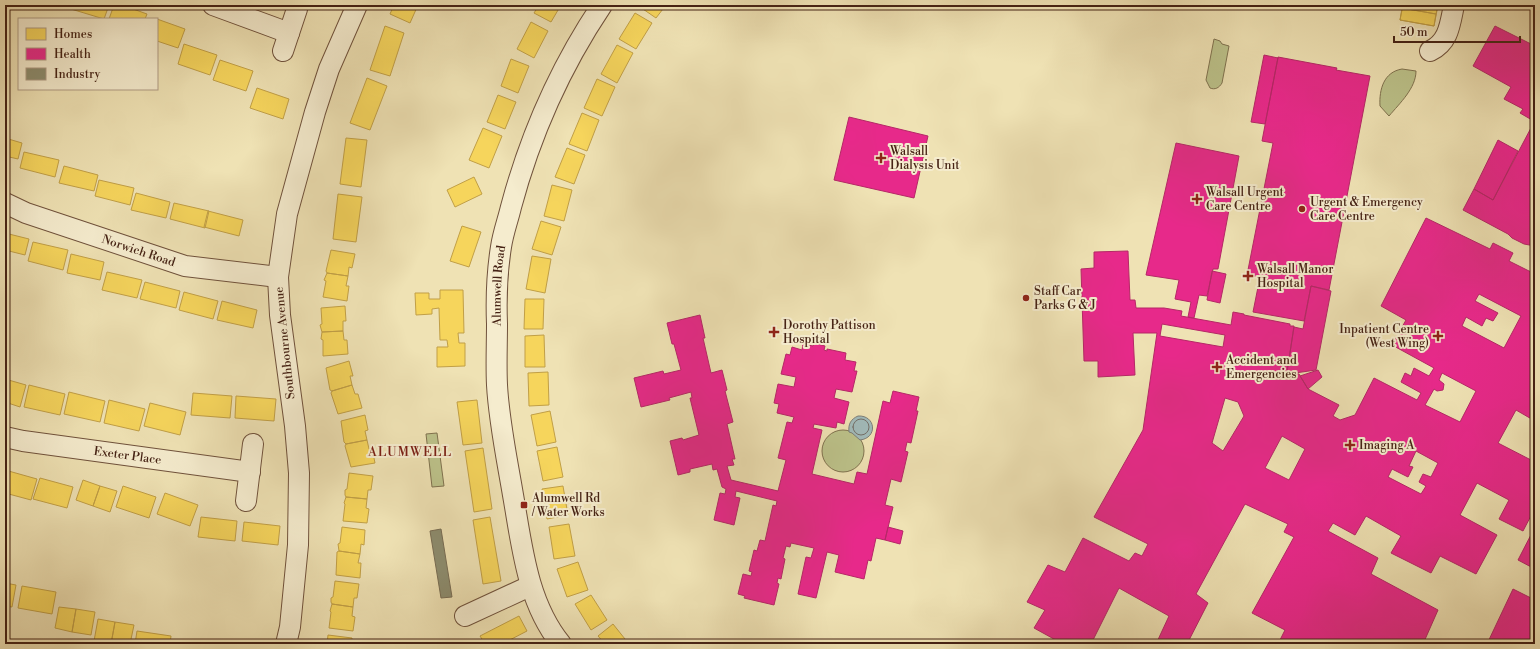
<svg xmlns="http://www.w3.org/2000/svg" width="1540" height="649" viewBox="0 0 1540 649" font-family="'Libre Bodoni',serif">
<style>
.green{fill:#bcc28a;stroke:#80724f}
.water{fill:#a1baba;stroke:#7c7d78}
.homes{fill:#f6d55c;stroke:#c19f46}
.health{fill:#e7298a;stroke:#b62767;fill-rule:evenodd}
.industry{fill:#8c8c6e;stroke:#776c53}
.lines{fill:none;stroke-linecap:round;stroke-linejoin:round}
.shore{stroke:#736e67;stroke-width:1}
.minor-casing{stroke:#70523c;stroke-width:22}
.minor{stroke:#f5ecce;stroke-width:20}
.poi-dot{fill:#8f2418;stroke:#f5ecce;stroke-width:1.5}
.labels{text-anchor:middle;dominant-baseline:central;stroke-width:4;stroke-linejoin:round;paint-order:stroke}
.poi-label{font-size:12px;fill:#452214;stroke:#f5ecce;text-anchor:start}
.street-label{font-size:12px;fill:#452214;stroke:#f5ecce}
.neighbourhood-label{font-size:13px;letter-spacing:1px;fill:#7a1f14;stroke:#f5ecce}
</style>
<rect width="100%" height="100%" fill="#efe2b4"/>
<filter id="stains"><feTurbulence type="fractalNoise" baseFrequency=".005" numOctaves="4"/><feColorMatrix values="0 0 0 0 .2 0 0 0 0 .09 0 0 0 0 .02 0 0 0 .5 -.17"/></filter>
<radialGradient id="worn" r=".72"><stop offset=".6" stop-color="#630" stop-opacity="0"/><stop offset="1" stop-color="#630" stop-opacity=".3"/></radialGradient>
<path class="green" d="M1214 39 1220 41 1222 44 1229 46 1222 83C1219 88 1215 90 1210 88L1206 80Z
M1402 69 1416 71C1416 88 1400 103 1389 116L1380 106C1379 89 1384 72 1402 69Z
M822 451a21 21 0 1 1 42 0a21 21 0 1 1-42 0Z
M437 433 444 486 432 487 426 434Z"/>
<path class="water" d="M858 416C876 415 878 438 860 440L852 433 849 432C848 424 851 419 858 416Z"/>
<path class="homes" d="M72 5H109L104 19 71 9Z
M114 5H122L147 14 145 19H109Z
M394 5H418L410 23 390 14Z
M539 5H561L551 22 534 13Z
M641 5H666L656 18 640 7Z
M1316 5H1339V9Z
M1316 5H1339V9Z
M1403 5H1438L1436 14 1402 8Z
M1403 5H1438L1434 26 1400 20Z
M1402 8 1436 14 1434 26 1400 20Z
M635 13 652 23 636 49 619 39Z
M157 19 185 29 178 48 157 41Z
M531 22 548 31 534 58 517 49Z
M385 26 404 33 390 76 370 70Z
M184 44 217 55 210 75 178 64Z
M617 45 633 53 617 83 601 74Z
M511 59 529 66 518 93 501 86Z
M220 60 253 71 246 91 213 80Z
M367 78 387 86 370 130 350 123Z
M597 79 615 87 602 116 584 108Z
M257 88 289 99 283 119 250 108Z
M498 95 516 102 505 129 487 122Z
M582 113 599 120 587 151 569 144Z
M483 128 502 136 489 168 469 160Z
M5 138 22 143 18 159 5 156Z
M346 138 367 140 361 187 340 184Z
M567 148 585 155 574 184 555 177Z
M24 152 59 160 55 177 20 168Z
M64 166 98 175 94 191 59 183Z
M474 177 482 194 455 207 447 190Z
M99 180 134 188 130 205 95 196Z
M552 185 572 190 564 221 544 216Z
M136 193 170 202 166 218 131 210Z
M338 194 362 197 356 242 333 239Z
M174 203 209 211 205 228 170 219Z
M208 211 243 220 239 236 204 227Z
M541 221 561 227 552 255 532 249Z
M462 226 481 232 469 267 450 261Z
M5 233 29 239 25 255 5 250Z
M33 242 68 250 63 270 28 261Z
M331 250 355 254 352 268 349 267 348 276 327 273 326 271Z
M71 254 104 262 100 280 67 273Z
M532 256 551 259 545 293 526 289Z
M107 272 142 280 137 298 102 290Z
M327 273 348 276 346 286H349L347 301 323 297 326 281 324 280Z
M145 282 180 291 176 308 140 299Z
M440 290H463L464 333H458L459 343H465V366L437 367V347H448L447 340H440L439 308 432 309V314L416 315 415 293H429V299H440Z
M184 292 218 301 213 319 179 310Z
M525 299H544L543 329H524Z
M222 301 257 310 253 328 217 320Z
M345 306 346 321H343V331L322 332 320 325 322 324 321 308Z
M343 331 344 340H347L348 354 323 356V340L321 339 322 332Z
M544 335 545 367H525V336Z
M349 361 353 376H350L352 385 332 391 330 390 326 368Z
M548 372 549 405 529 406 528 373Z
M5 379 26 385 20 407 5 402Z
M29 385 65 394 60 415 24 407Z
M352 385 355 394H358L362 408 338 414 331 393 332 391Z
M69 392 105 401 100 422 64 414Z
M193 393 232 396 230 418 191 415Z
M236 396 276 399 274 421 235 418Z
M109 400 145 409 139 431 104 423Z
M477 400 482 443 463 445 457 402Z
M150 403 186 412 180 435 144 426Z
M550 411 556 442 537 446 531 415Z
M365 415 368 430 365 431 367 440 346 444 344 442 341 421Z
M367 440 369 449 372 448 375 463 351 467 345 446 346 444Z
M557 447 563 477 543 481 537 451Z
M483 448 492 509 474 512 465 451Z
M5 470 37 479 31 500 5 493Z
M349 473 373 476 371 490H368L367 499 346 497 345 495V490L347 489Z
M40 478 73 487 67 508 33 499Z
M83 480 100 486 93 506 76 500Z
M100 486 117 491 110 512 93 506Z
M123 486 156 497 149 518 116 507Z
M563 486 568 515 547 519 542 489Z
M165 493 198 505 190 526 157 514Z
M346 497 367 499 366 508 369 509 367 523 343 521 345 504 344 503Z
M201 517 237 521 235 541 198 537Z
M490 517 501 581 483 584 473 520Z
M244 522 280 526 278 545 242 541Z
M569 524 575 556 554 559 549 527Z
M342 527 365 530 364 545 361 544 360 554 339 551 338 544 340 543Z
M339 551 360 554 358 563H361L360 578 336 575 337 552Z
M578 562 588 590 567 597 557 569Z
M335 581 359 584 357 598H354L353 607 332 604 331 602V598L333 597Z
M5 583 16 585 12 607 5 606Z
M22 586 56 592 52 614 18 608Z
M591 595 607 620 591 630 575 604Z
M332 604 353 607 352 616 355 617 353 631 329 628 331 612 330 611Z
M59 607 76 609 72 632 55 628Z
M76 609 95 612 91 635 72 632Z
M519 616 527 631 502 644H485L480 636Z
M98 619 115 622 111 644 94 641Z
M115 622 134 625 130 644H111Z
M613 624 629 644H605L598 636Z
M137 631 171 636 170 644H135Z
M328 635 352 638V644H327Z"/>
<path class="health" d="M1495 26 1531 44 1535 37V115L1532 120 1520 113 1523 109 1504 99 1511 87 1473 66Z
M1264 55 1278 58 1265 124 1251 122Z
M1278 57 1337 68 1336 70 1370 76 1329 290 1311 286 1304 321 1253 312 1260 277 1247 275 1273 143 1262 141Z
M849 117 928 136 914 198 834 180Z
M1532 126 1535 127V246L1524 244 1512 238 1508 234 1463 210 1474 189 1493 200Z
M1498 140 1518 151 1493 200 1474 189Z
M1176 143 1239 156 1218 269H1213L1207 296 1199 295 1194 318 1188 317 1191 302 1175 299 1179 280 1146 275Z
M1426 218 1490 249 1493 243 1513 253 1509 261 1535 274V421L1516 410 1498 443 1531 460 1535 453V508L1523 531 1499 519 1509 500 1477 483 1460 515 1497 535 1476 574 1440 556 1431 573 1391 553 1401 536 1366 516 1355 535 1333 523 1328 531 1378 558 1371 574 1438 610 1423 644H1278L1285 630 1252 613 1294 537 1284 532 1288 524 1245 504 1196 594 1208 603 1187 644H1156L1169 616 1119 588 1091 644H1063L1034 628 1045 610 1027 602 1048 565 1065 572 1083 538 1129 561 1135 553 1142 556 1148 544 1094 517 1143 430 1157 333H1133L1135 375 1098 377V361H1084L1081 269 1094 268V252L1128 251 1130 300H1135L1136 308H1164L1182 311 1181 316 1231 325 1233 312 1244 314V315L1290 324V326H1294L1287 372 1299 374 1308 389 1339 405 1333 416 1340 420 1355 415 1374 378 1417 400 1421 393 1401 382 1405 373 1411 376 1414 368 1429 376 1434 368 1392 345 1406 320 1381 306ZM1479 294 1521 316 1504 348 1462 326 1466 317 1482 326 1486 318 1493 321 1498 313 1475 301ZM1162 324 1225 335 1223 347 1160 336ZM1442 373 1476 391 1460 422 1425 405 1434 389 1437 391 1443 390 1444 384 1439 380ZM1225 398 1238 402 1244 416 1223 451 1212 443ZM1282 436 1305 449 1289 480 1265 468ZM1416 451 1438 463 1431 477 1423 474 1419 482 1426 486 1421 494 1388 477 1392 469 1408 477 1413 467 1409 466Z
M1212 271 1226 274 1220 303 1207 300Z
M1311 286 1331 291 1316 370 1295 373 1287 372 1294 327 1303 329Z
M700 315 705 338H703L711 373 722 370 727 390 725 391 733 422 727 424 735 459H732L734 465 727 466 731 480 778 491 786 460 778 458 787 422 792 423 794 417 777 413 779 404 774 403 778 384 794 387 796 377 781 374 786 354 790 355 792 347 802 350 803 344 813 346 814 343 825 346 824 350 827 351V349L846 353 845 360 856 362 854 371H857L852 392 836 389 834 398 849 402 844 424 837 422 836 428 814 424 813 428 822 430 812 474 854 484 857 472 867 474 883 401 890 403 893 391 919 397 916 411H918L911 443 907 442 905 451 908 452 901 482 891 479 885 505 893 507 885 540 876 538 871 561 868 560 864 579 835 572 839 555 827 552 816 598 798 594 806 557 811 558 814 548 791 543 790 547 786 546 783 558 785 559 781 579 778 578 777 583 779 584 774 605 744 598 745 596 738 594 743 574 751 576 752 572 749 571 754 550 757 551 760 540 765 541 773 505 776 506 777 501 736 491 735 497 740 498 734 525 714 520 720 493 725 494 726 489 722 487 717 469 713 470 712 464 690 469V472L678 475 670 441 682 438 683 440 699 435 690 398H692L691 392 669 398 670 400 641 407 634 378 663 371 664 374 681 370 674 344H672L667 323Z
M1318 370 1322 377 1308 389 1300 376Z
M888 527 903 531 900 544 885 540Z
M1535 527V569L1518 560Z
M1513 589 1535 600V644H1487Z"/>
<path class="industry" d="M441 529 452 597 441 598 430 531Z"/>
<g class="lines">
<path class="shore" d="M853 427a8 8 0 1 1 16 0a8 8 0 1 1-16 0Z"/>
<defs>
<g id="minor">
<path d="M213 5 289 33"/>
<path d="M283 51 297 9"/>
<path d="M1430 51C1449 42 1450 24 1454 5"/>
<path id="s1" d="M5 203 26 213 185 266 278 277"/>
<path id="s2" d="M5 437 23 441 250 472"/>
<path d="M246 501 253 444"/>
<path d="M465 616 530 586"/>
<path d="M286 644 290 627 298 545 299 473 295 426 280 315 278 277 287 214 315 112 329 69 357 5"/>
<path id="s3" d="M561 644C527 602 522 546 513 495 507 459 499 422 497 385 496 365 497 344 497 324 496 298 497 272 501 247 503 233 508 220 511 207 530 136 561 66 602 5"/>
</g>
</defs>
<use href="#minor" class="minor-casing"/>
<use href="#minor" class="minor"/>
</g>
<g class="poi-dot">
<path d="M879 152h4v4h4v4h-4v4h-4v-4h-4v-4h4z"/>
<path d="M1195 193h4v4h4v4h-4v4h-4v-4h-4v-4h4z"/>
<circle cx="1302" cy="209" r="4"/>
<path d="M1246 270h4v4h4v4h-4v4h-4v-4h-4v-4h4z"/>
<circle cx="1026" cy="298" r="4"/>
<path d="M772 326h4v4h4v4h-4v4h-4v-4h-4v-4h4z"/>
<path d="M1436 330h4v4h4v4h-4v4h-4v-4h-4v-4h4z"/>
<path d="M1215 361h4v4h4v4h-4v4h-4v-4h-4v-4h4z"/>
<path d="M1348 439h4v4h4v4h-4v4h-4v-4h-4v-4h4z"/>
<rect x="520" y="501" width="8" height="8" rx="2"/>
</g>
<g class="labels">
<g class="poi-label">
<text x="890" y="151">Walsall<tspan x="890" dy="14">Dialysis Unit</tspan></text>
<text x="1206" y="192">Walsall Urgent<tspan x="1206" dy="14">Care Centre</tspan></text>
<text x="1310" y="202">Urgent &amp; Emergency<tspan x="1310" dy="14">Care Centre</tspan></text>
<text x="1257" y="269">Walsall Manor<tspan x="1257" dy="14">Hospital</tspan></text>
<text x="1034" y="291">Staff Car<tspan x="1034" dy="14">Parks G &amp; J</tspan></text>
<text x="783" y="325">Dorothy Pattison<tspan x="783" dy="14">Hospital</tspan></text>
<text x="1429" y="329" text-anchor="end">Inpatient Centre<tspan x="1429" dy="14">(West Wing)</tspan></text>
<text x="1226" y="360">Accident and<tspan x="1226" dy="14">Emergencies</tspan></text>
<text x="1359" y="445">Imaging A</text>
<text x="532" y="498">Alumwell Rd<tspan x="532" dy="14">/ Water Works</tspan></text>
</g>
<g class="street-label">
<text stroke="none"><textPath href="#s1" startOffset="142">Norwich Road</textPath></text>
<text stroke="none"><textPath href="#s3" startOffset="369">Alumwell Road</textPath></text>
<text transform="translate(285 343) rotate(-96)">Southbourne Avenue</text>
<text stroke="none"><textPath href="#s2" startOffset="124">Exeter Place</textPath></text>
</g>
<g class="neighbourhood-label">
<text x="410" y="452">ALUMWELL</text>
</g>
</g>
<rect width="1540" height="649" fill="none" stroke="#efe2b4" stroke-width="20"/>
<rect x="6" y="6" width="1528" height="637" fill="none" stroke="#452214" stroke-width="2"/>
<rect x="10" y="10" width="1520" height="629" fill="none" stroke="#452214"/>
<rect x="18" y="18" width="140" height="72" fill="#f5ecce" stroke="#af9b84"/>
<rect x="26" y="28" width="20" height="12" fill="#f6d55c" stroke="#af9b84"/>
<text x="54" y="38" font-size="12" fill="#452214">Homes</text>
<rect x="26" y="48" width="20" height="12" fill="#e7298a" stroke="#af9b84"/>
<text x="54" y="58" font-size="12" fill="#452214">Health</text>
<rect x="26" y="68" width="20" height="12" fill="#8c8c6e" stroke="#af9b84"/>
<text x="54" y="78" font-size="12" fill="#452214">Industry</text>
<path d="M1394 36v6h126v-6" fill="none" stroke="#452214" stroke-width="2"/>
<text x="1400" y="36" font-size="12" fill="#452214" stroke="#f5ecce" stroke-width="3" paint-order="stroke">50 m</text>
<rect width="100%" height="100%" filter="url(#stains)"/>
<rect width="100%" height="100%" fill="url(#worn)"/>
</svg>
